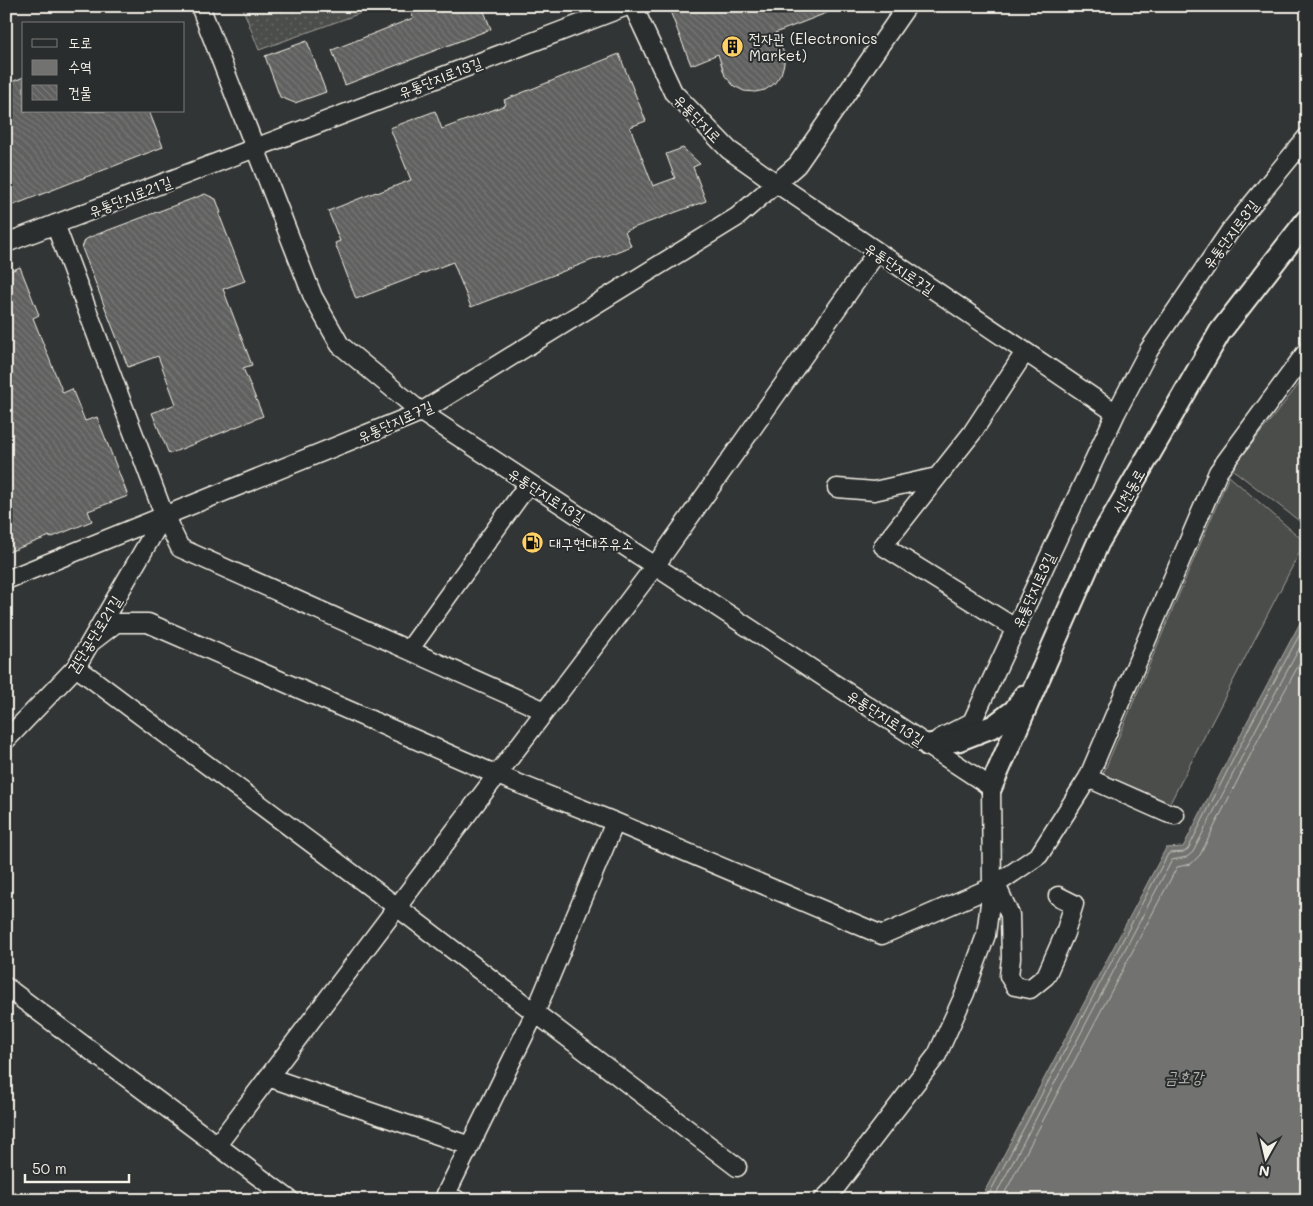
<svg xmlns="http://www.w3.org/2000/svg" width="1313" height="1206" viewBox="0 0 1313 1206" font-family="Mali,'Poor Story',sans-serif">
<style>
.grass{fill:#4b4d4c;stroke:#a09f9a}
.park{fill:url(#park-dots);stroke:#a09f9a}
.water{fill:#727370;stroke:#a6a5a0}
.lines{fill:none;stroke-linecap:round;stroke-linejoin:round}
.shore{stroke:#c0bfb8;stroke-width:1}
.building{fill:url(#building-back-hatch);stroke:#f4f1e8}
.minor-casing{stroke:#f4f1e8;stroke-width:21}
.major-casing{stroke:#f4f1e8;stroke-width:25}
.minor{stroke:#2a2d2e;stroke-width:18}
.major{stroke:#2a2d2e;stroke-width:21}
.labels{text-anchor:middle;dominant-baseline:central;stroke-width:4;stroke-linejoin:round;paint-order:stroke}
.poi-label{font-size:15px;fill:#f4f1e8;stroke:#2a2d2e;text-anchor:start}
.street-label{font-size:15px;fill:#f4f1e8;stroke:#2a2d2e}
.water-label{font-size:16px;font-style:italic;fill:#b3b2ac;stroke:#2a2d2e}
</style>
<defs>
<pattern id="park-dots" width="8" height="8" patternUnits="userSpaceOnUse" patternTransform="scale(1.25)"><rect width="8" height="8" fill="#4b4d4c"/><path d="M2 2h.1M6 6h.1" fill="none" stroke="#666766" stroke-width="1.8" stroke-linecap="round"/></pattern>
<pattern id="building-back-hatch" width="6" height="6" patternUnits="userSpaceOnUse" patternTransform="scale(1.25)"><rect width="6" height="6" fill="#5f605f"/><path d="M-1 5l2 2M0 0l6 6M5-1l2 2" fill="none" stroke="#777776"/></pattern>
</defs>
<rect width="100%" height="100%" fill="#323535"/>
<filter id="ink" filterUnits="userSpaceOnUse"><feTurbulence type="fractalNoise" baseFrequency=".02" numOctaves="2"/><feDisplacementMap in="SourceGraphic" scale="10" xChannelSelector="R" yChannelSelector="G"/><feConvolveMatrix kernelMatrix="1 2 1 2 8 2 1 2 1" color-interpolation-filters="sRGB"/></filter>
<g filter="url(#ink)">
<path class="grass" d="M1307 374V527L1232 469Z
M1229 476 1305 542 1170 803 1103 774Z"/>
<path class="park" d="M242 6H380L259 50Z"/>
<path class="water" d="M1307 610V1200H980L1166 848 1183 847 1247 722Z"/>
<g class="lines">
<path class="shore" d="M986 1200 1168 854 1170 853 1184 852 1188 849 1251 724 1307 621
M993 1200 1172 860 1187 857 1193 852 1257 727 1307 634
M1001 1200 1177 867 1191 864 1200 855 1263 730 1307 650"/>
</g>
<path class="building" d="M409 6H482L491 29 345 85 332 50 413 18Z
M668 6H841L842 7 775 33 784 53V64L781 74 774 84 765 90 755 92 744 91 734 86 725 76 718 54 691 65Z
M307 41 326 92 295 103 280 97 265 56Z
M619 54 646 121 630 127 653 186 675 178 666 154 683 148 700 164 693 167 706 201 625 231 631 246 601 258 600 257 471 307 453 262 356 299 335 243 340 241 328 211 376 192 377 193 411 180 390 128 435 111 442 129 506 105 504 100Z
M24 77V111H149L163 147 6 208V84Z
M205 194 216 199 221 213 219 214 245 281 223 289 252 365 243 368 263 416 169 454 152 413 176 404 158 356 128 367 82 248 85 240 90 237Z
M20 267 39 315 33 318 63 393 72 389 85 421 97 417 128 496 88 511 92 521 50 538V536L6 553V273Z"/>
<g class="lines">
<defs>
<path id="minor" d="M200 6 313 297 340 345 421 412 991 787 992 887 986 935 965 993 937 1055 836 1187 823 1200
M633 6 673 92 729 150 776 183 1116 413
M55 224 164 515 180 548 545 711
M6 243 627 6
M837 488 874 491 937 477
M6 580 421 412 737 217 797 165 907 6
M1015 628 883 546 972 433 1025 352
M90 643 116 623H148L497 775 615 822 882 935 992 887 1039 855 1088 778 1167 813 1175 815
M409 650 529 483
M76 667 397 907 737 1167
M939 739 972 722 1116 413 1149 350 1230 231 1307 137
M6 740 76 667 164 515
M1088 778 1218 472 1307 351
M992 887 998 889 1010 915 1011 958 1009 976 1015 986 1030 989 1046 976 1065 933 1074 904 1058 896
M6 987 290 1200
M268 1077 470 1146
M217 1145 655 566 877 252
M457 1200 446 1194 535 1013 615 822"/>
<path id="major" d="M928 745 958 740 994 726 1015 710 1024 696
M991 787 1098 543 1220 332 1307 220"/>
</defs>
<use href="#minor" class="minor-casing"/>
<use href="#major" class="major-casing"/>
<use href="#minor" class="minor"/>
<use href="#major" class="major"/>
</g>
</g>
<defs>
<symbol id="building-disc" viewBox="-11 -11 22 22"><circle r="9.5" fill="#ffd166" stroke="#2a2d2e"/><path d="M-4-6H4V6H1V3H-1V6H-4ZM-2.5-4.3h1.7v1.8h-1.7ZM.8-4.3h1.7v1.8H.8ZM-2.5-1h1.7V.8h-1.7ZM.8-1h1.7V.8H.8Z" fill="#111"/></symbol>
<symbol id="fuel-disc" viewBox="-11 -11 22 22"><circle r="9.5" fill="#ffd166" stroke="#2a2d2e"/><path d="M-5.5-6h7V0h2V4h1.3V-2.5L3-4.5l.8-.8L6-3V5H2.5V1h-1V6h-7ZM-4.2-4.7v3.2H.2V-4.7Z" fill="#111"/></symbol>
</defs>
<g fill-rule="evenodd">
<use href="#building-disc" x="720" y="34" width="25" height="25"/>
<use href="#fuel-disc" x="520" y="530" width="25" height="25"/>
</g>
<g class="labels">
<g class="poi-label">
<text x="749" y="38">전자관 (Electronics<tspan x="749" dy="17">Market)</tspan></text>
<text x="549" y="543">대구현대주유소</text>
</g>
<g class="street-label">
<text transform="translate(440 77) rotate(-21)">유통단지로13길</text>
<text transform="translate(698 118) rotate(46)">유통단지로</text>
<text transform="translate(130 196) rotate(-21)">유통단지로21길</text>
<text transform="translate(1230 234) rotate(-53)">유통단지로3길</text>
<text transform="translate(900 268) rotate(34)">유통단지로7길</text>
<text transform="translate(395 421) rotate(-24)">유통단지로7길</text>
<text transform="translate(1128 491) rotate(-60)">신천동로</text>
<text transform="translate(547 495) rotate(33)">유통단지로13길</text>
<text transform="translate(1033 590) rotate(-65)">유통단지로3길</text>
<text transform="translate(94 634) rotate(-58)">검단공단로21길</text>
<text transform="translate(886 717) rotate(33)">유통단지로13길</text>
</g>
<g class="water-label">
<text x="1184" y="1076">금호강</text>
</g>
</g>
<rect width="1313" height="1206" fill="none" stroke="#2a2d2e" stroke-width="25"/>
<rect x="12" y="12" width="1288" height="1181" fill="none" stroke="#f4f1e8" stroke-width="2" filter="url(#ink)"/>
<rect x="22" y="22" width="162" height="90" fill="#2a2d2e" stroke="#7b7b78"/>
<rect x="32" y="39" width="25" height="8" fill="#2a2d2e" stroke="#7b7b78"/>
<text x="68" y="48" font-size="15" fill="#f4f1e8">도로</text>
<rect x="32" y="60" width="25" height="15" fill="#727370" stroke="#7b7b78"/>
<text x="68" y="72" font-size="15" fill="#f4f1e8">수역</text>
<rect x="32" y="85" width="25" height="15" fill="url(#building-back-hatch)" stroke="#7b7b78"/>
<text x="68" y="98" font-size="15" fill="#f4f1e8">건물</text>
<g transform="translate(1266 1158) rotate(188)" stroke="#2a2d2e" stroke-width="4" paint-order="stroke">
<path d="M0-4L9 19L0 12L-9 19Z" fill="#f4f1e8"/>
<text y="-8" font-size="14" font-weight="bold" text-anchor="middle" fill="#f4f1e8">N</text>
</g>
<path d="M25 1174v8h104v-8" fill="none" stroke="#f4f1e8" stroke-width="2.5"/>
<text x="32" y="1174" font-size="15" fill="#f4f1e8" stroke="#2a2d2e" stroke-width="4" paint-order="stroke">50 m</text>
</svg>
